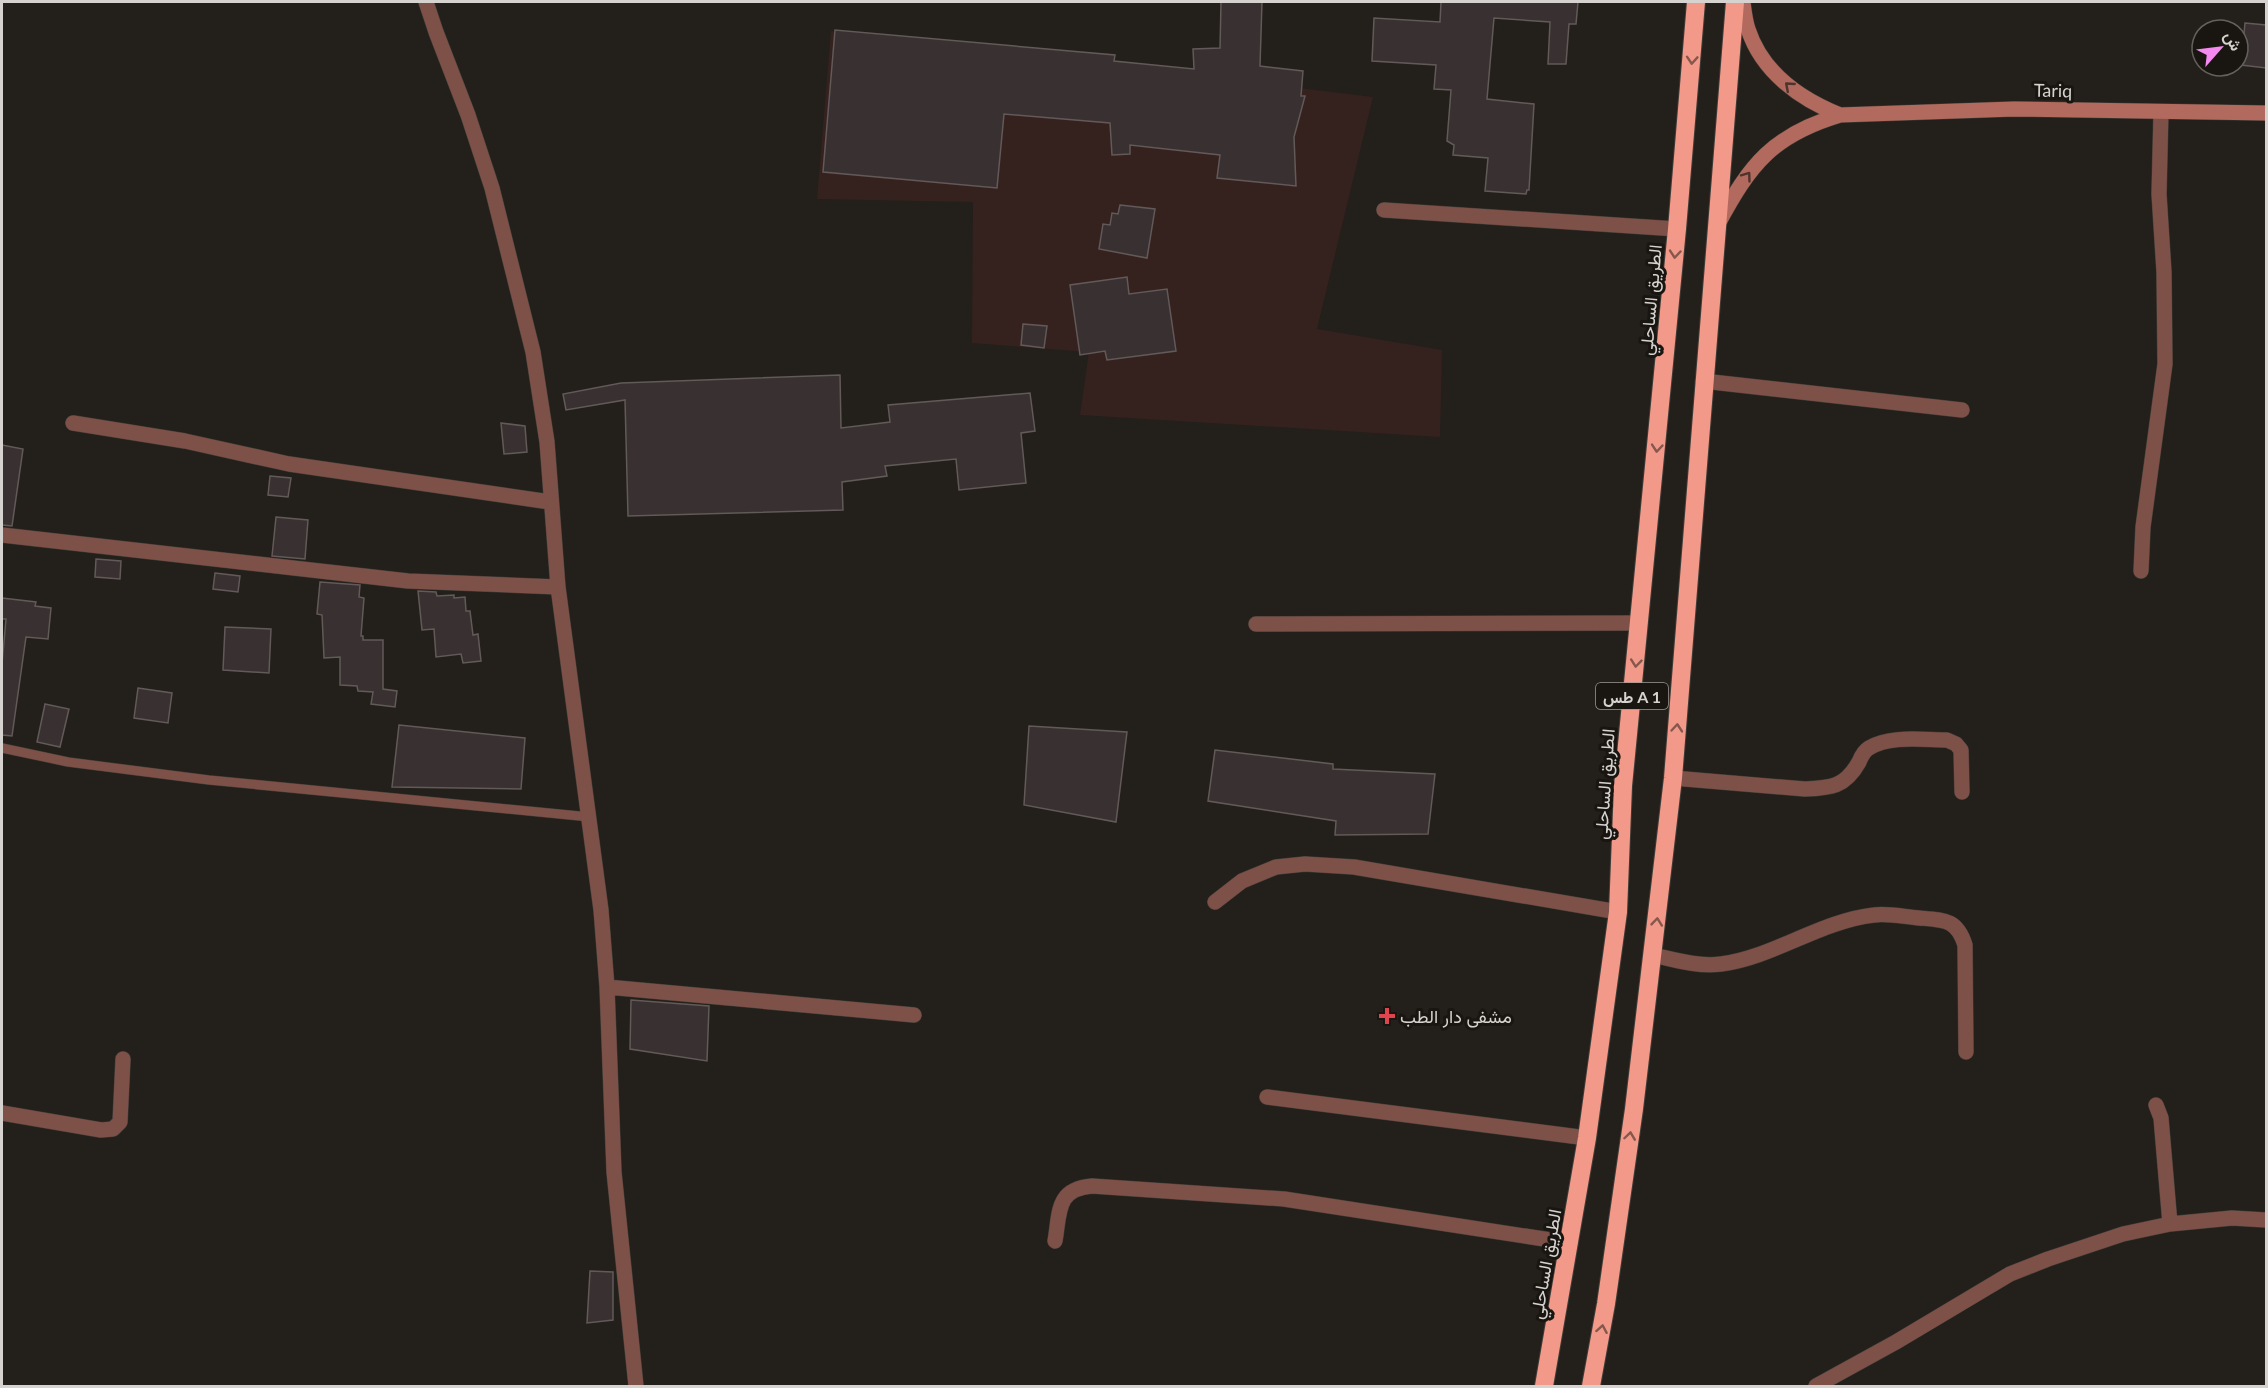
<svg xmlns="http://www.w3.org/2000/svg" width="2268" height="1388" viewBox="0 0 2268 1388" font-family="Lato,Vazirmatn,sans-serif">
<style>
.commercial{fill:#35221f}
.building{fill:#393131;stroke:#625958;stroke-width:1.5}
.lines{fill:none;stroke-linecap:round;stroke-linejoin:round}
.lane-casing{stroke:#3f3c37;stroke-width:10}
.street-casing{stroke:#3f3c37;stroke-width:16}
.secondary-casing{stroke:#3f3c37;stroke-width:16}
.highway-casing{stroke:#3f3c37;stroke-width:20}
.lane{stroke:#7d5048;stroke-width:9}
.street{stroke:#7d5048;stroke-width:15}
.secondary{stroke:#b26a5e;stroke-width:15}
.highway{stroke:#f29989;stroke-width:18}
.oneway{stroke:#86584d}
.oneway2{stroke:#4f332c}
.health-dot{fill:#e0444e;stroke:#191611;stroke-width:2}
.labels{text-anchor:middle;dominant-baseline:central;stroke-width:6;stroke-linejoin:round;paint-order:stroke}
.shield{fill:#191611;stroke:#9d9a96;stroke-width:1.5}
.shield-label{font-size:16px;font-weight:bold;fill:#d5d2cf}
.street-label{font-size:18px;fill:#d5d2cf;stroke:#191611}
.poi-label{font-size:18px;fill:#d5d2cf;stroke:#191611;text-anchor:start}
</style>
<rect width="100%" height="100%" fill="#231f1a"/>
<path class="commercial" d="M831 31 1373 97 1317 329 1442 350 1440 437 1080 415 1089 352 972 343 973 202 817 199Z"/>
<path class="building" d="M1221 2H1262L1260 66 1303 71 1301 96H1305L1294 137 1296 186 1217 178 1220 155 1130 145V154L1112 155 1110 123 1004 114 997 188 823 172 835 30 1115 55 1114 61 1194 69 1193 49 1220 48Z
M1441 2H1578L1576 24H1569L1566 64H1548L1550 22 1494 18 1487 99 1534 104 1529 190H1527L1526 194 1485 191 1488 158 1453 155 1454 145 1447 141 1451 90 1434 89 1436 65 1372 61 1374 18 1440 22Z
M2245 23 2266 25V68L2241 65Z
M1120 205 1155 209 1147 258 1099 249 1103 224 1110 225 1112 213 1118 214Z
M1127 277 1129 294 1167 289 1176 351 1107 360 1105 351 1080 355 1070 285Z
M1023 324 1047 326 1044 348 1021 345Z
M840 375 841 428 890 422 888 405 1030 393 1035 431 1021 433 1026 483 959 490 956 459 885 466 887 476 842 482 843 510 628 516 625 400 566 410 563 394 621 383Z
M501 423 525 426 527 452 504 454Z
M2 445 23 449 12 526 2 525Z
M270 476 291 478 288 497 268 495Z
M276 517 308 520 305 559 272 556Z
M96 559 121 561 120 579 95 577Z
M215 573 240 576 238 592 213 589Z
M320 582 360 585 359 597 364 598 361 636H363V640H383V689L397 691 395 707 371 704 373 692 358 691 357 686 340 685V657L324 658 322 615 317 614Z
M418 591 436 592 437 596 454 595V598L465 597 466 611H470L473 635 478 634 481 661 463 663 461 654 436 657 434 629 422 630Z
M2 598 36 602 35 606 51 608 48 639 26 637 12 736 2 735V664L6 619H2Z
M225 627 271 629 269 673 223 670Z
M138 688 172 693 168 723 134 718Z
M45 704 69 709 60 747 37 742Z
M399 725 525 738 521 789 392 787Z
M1029 726 1127 732 1116 822 1024 805Z
M1215 750 1333 764V769L1435 774 1428 834 1335 835 1336 821 1208 801Z
M631 1000 709 1006 707 1061 630 1049Z
M590 1271 613 1272V1320L587 1323Z"/>
<g class="lines">
<defs>
<path id="lane" d="M2 748 68 762 209 780 590 817"/>
<path id="street" d="M426 2 436 32 468 115 492 188 533 352 547 442 558 587 601 910 607 987 614 1172 636 1386
M1384 210 1677 229
M1703 381 1962 410
M73 423 185 441 289 464 550 502
M2 535 408 581 558 587
M2141 571 2143 527 2165 364 2164 272 2159 194 2161 112
M1256 624 1640 623
M1673 778 1805 789C1831 788 1845 787 1859 762 1861 757 1864 751 1869 748 1890 735 1923 740 1947 740L1956 744 1961 750 1962 792
M1215 902 1242 881 1276 867 1305 864 1354 867 1618 912
M1653 955C1675 960 1699 967 1721 964 1772 958 1820 921 1874 915 1888 913 1905 917 1919 918 1944 920 1957 919 1965 945L1966 1052
M607 987 914 1015
M1267 1097 1587 1138
M2156 1105 2161 1118 2170 1224
M2 1113 101 1130 113 1129 120 1122 123 1059
M1055 1241C1060 1212 1056 1189 1092 1186L1284 1199 1570 1243
M1816 1386 1896 1342 2010 1274 2048 1259 2123 1234 2170 1224 2232 1218 2266 1220"/>
<path id="secondary" d="M1743 2C1744 10 1745 20 1748 29 1762 72 1800 99 1840 115
M1718 224C1750 164 1773 135 1840 115L2014 109 2266 113"/>
<path id="highway" d="M1544 1386 1587 1138 1618 912 1623 786 1677 229 1696 2
M1591 1386 1606 1304 1634 1109 1673 778 1735 2"/>
</defs>
<use href="#lane" class="lane-casing"/>
<use href="#street" class="street-casing"/>
<use href="#secondary" class="secondary-casing"/>
<use href="#highway" class="highway-casing"/>
<use href="#lane" class="lane"/>
<use href="#street" class="street"/>
<use href="#secondary" class="secondary"/>
<use href="#highway" class="highway"/>
</g>
<defs><path id="oneway-chevron" d="M-2-3.5L2.5 0L-2 3.5" fill="none" stroke-width="1.6" stroke-linecap="round" stroke-linejoin="round" transform="scale(1.5)"/></defs>
<g class="oneway">
<use href="#oneway-chevron" transform="translate(1692 60) rotate(94)"/>
<use href="#oneway-chevron" transform="translate(1675 254) rotate(95)"/>
<use href="#oneway-chevron" transform="translate(1657 448) rotate(95)"/>
<use href="#oneway-chevron" transform="translate(1636 663) rotate(96)"/>
<use href="#oneway-chevron" transform="translate(1677 728) rotate(-85)"/>
<use href="#oneway-chevron" transform="translate(1657 922) rotate(-84)"/>
<use href="#oneway-chevron" transform="translate(1630 1136) rotate(-82)"/>
<use href="#oneway-chevron" transform="translate(1602 1329) rotate(-80)"/>
</g>
<g class="oneway2">
<use href="#oneway-chevron" transform="translate(1789 86) rotate(-139)"/>
<use href="#oneway-chevron" transform="translate(1747 176) rotate(-54)"/>
</g>
<path class="health-dot" d="M1384 1007h6v6h6v6h-6v6h-6v-6h-6v-6h6z"/>
<g class="labels">
<rect class="shield" x="1596" y="683" width="72" height="26" rx="4.5"/>
<g class="shield-label">
<text x="1632" y="696">طس A 1</text>
</g>
<g class="street-label">
<text transform="translate(2053 90) rotate(1)">Tariq</text>
<text transform="translate(1650 300) rotate(-85)">الطريق الساحلي</text>
<text transform="translate(1604 784) rotate(-86)">الطريق الساحلي</text>
<text transform="translate(1545 1264) rotate(-80)">الطريق الساحلي</text>
</g>
<g class="poi-label">
<text x="1400" y="1016">مشفى دار الطب</text>
</g>
</g>
<rect width="2268" height="1388" fill="none" stroke="#d5d2cf" stroke-width="6"/>
<g transform="translate(2220 48) rotate(62)"><circle r="28" fill="#191611" stroke="#64615d" stroke-width="1.5"/>
<path d="M0-4.5L10 22L0 15L-10 22Z" fill="#f489ef"/>
<text y="-9" font-size="16" font-weight="bold" text-anchor="middle" fill="#d5d2cf">ش</text>
</g>
</svg>
